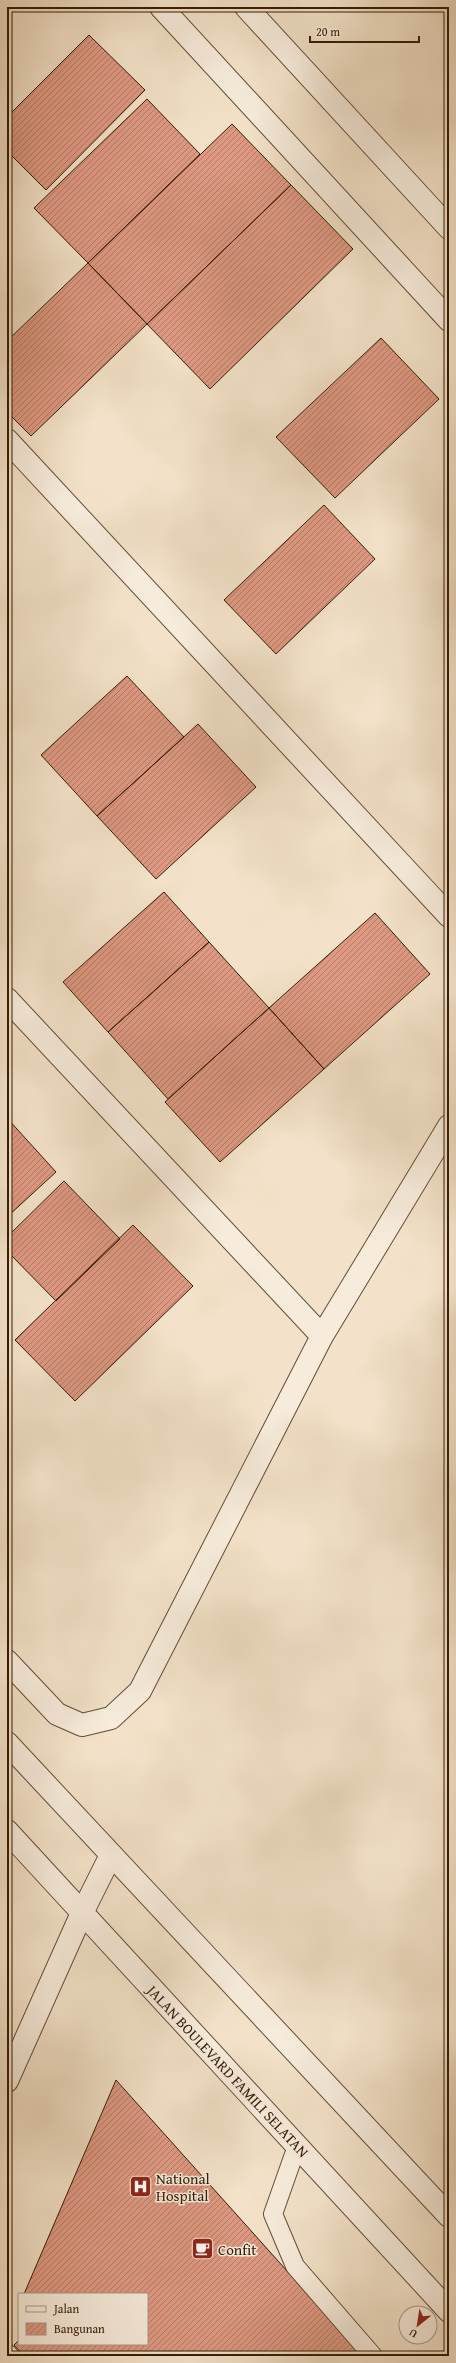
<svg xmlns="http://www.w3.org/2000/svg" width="456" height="2363" viewBox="0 0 456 2363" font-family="'Gentium Book Plus',serif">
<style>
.building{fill:url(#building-hatch);stroke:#351b04}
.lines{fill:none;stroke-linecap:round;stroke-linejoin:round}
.service-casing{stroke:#644d35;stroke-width:20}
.minor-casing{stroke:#644d35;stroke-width:24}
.tertiary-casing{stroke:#644d35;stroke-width:24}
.service{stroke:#f7ecdc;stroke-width:18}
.minor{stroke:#f7ecdc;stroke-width:22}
.tertiary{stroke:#f7ecdc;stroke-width:22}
.labels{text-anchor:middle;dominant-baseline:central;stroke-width:3;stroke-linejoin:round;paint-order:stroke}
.street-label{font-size:15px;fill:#351b04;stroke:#f7ecdc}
.poi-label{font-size:15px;fill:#351b04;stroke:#f7ecdc;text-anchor:start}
</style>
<defs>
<pattern id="building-hatch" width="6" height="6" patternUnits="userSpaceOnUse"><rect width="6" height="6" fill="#de9982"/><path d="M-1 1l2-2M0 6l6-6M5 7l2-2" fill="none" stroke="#b57c68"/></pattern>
</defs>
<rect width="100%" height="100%" fill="#f3e2c9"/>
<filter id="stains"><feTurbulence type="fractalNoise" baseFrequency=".005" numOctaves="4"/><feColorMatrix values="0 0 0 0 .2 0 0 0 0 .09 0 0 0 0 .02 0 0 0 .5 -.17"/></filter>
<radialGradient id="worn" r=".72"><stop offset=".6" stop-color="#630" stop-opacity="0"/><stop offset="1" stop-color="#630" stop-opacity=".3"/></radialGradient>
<path class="building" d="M89 35 145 90 46 190 7 151V117Z
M147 99 200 154 88 263 34 208Z
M232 124 291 185 147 324 88 263Z
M291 185 353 249 210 389 147 324Z
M88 263 147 324 31 436 7 412V341Z
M381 338 439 399 335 498 276 437Z
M324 505 375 559 276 654 224 600Z
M127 676 184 737 97 816 41 755Z
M198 724 256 787 156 879 97 816Z
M164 892 209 942 108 1032 63 982Z
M375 913 430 974 324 1069 269 1008Z
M209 942 269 1008 168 1099 108 1032Z
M269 1008 324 1069 220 1162 165 1102Z
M7 1118 56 1172 7 1217Z
M64 1181 120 1239 56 1301 7 1251V1237Z
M133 1225 193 1286 75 1401 15 1340Z
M116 2080 313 2300 361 2356H24L14 2345 19 2340V2344H147V2294H24Z"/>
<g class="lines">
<defs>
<path id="service" d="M297 2146 273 2214 295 2266 373 2356
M7 2353 10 2356"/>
<path id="minor" d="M161 7 449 320
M246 7 449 228
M7 440 449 916
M7 999 322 1336
M7 1661 57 1714 82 1725 111 1718 140 1691 322 1336 449 1126
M7 1743 449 2216
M7 1831 449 2311"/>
<path id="tertiary" d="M7 2081 82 1913 111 1855"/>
</defs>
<use href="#service" class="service-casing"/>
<use href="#minor" class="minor-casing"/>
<use href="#tertiary" class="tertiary-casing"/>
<use href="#service" class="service"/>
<use href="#minor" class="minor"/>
<use href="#tertiary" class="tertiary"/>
</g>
<defs>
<symbol id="hospital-square" viewBox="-11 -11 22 22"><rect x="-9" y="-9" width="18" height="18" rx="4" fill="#8f2418" stroke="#f7ecdc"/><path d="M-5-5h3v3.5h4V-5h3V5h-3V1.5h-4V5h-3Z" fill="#fff"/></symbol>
<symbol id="cafe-square" viewBox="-11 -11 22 22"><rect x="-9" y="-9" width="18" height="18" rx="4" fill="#8f2418" stroke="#f7ecdc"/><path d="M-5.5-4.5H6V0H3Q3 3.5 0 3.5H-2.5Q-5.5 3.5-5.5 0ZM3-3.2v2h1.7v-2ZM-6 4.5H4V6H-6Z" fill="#fff"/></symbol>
</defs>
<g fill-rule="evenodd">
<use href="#hospital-square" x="128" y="2174" width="25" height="25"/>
<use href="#cafe-square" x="190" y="2236" width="25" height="25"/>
</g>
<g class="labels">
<g class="street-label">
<text transform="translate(228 2071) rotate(47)">JALAN BOULEVARD FAMILI SELATAN</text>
</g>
<g class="poi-label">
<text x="156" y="2178">National<tspan x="156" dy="17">Hospital</tspan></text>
<text x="218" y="2249">Confit</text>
</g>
</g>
<rect width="456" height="2363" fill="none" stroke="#f3e2c9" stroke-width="24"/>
<rect x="8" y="8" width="440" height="2347" fill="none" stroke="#351b04" stroke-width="2"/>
<rect x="12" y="12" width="432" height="2339" fill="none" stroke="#351b04"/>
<rect x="18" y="2293" width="130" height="52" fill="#f7ecdc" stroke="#a99886"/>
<rect x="26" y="2306" width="20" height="6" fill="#f7ecdc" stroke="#a99886"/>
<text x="54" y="2313" font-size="12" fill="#351b04">Jalan</text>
<rect x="26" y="2323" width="20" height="12" fill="url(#building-hatch)" stroke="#a99886"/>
<text x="54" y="2333" font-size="12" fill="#351b04">Bangunan</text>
<g transform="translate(418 2325) rotate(210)"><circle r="19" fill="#f7ecdc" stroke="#a99886"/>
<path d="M0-3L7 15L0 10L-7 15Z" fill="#8f2418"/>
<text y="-6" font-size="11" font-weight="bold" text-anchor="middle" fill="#351b04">U</text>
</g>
<path d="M310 36v6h109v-6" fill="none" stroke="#351b04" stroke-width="2"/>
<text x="316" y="36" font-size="12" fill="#351b04" stroke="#f7ecdc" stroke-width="3" paint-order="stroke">20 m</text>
<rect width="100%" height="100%" filter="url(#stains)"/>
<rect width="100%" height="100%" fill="url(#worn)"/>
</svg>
